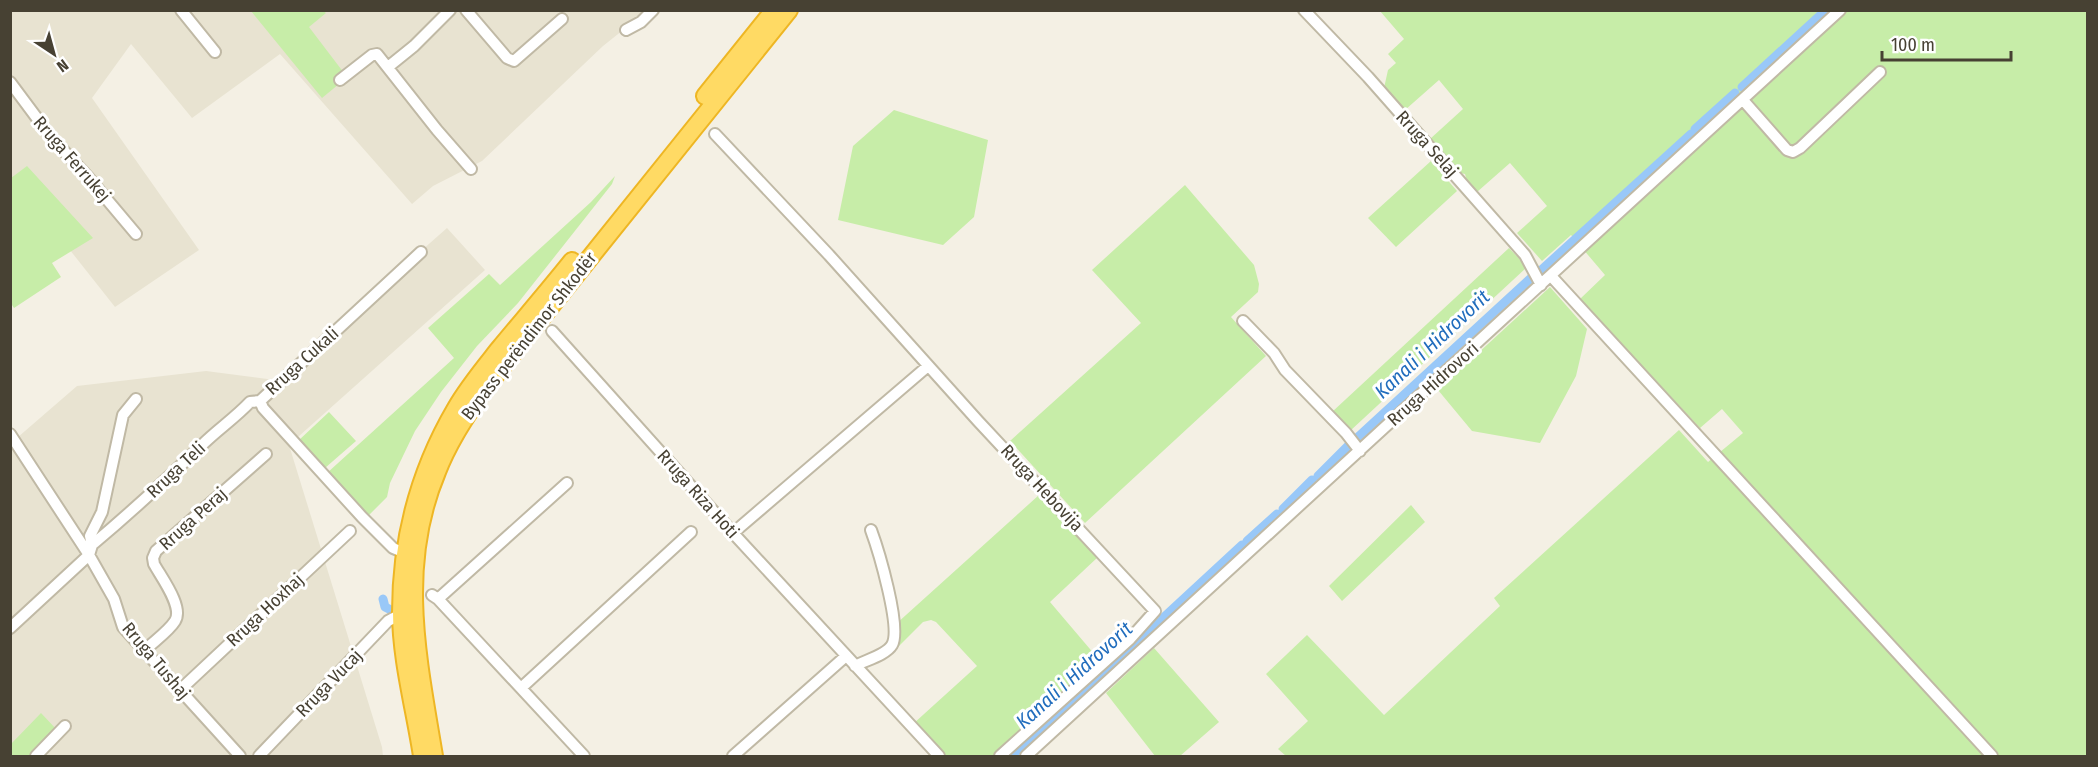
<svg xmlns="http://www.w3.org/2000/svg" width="2098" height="767" viewBox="0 0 2098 767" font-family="'Fira Sans Condensed',sans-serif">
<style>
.residential{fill:#e8e3d1}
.green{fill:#c7eda8}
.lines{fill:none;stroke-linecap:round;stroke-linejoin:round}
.canal{stroke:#99c8f8;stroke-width:9}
.minor-casing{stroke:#c0b9a5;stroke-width:14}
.highway-casing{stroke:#eeb624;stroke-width:20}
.minor{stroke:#fff;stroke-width:10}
.highway{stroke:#ffda64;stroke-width:16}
.labels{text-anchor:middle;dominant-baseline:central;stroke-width:6;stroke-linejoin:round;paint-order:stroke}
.street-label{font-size:18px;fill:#474133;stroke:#fff}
.water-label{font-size:20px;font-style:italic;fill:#216dbd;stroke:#fff}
</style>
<rect width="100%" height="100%" fill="#f4f0e4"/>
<path class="residential" d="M11 11H647L603 46 482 161 433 186 412 204 280 54 192 118 131 44 92 98 199 250 115 307 24 192 11 204Z
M447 228 485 270 289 445 382 747 383 756H11L10 444 77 386 206 371 275 380Z"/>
<path class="green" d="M251 11H323L326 13 309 27 344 73 339 84 322 98Z
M1380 11H2087V756H1286L1278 749 1308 721 1266 674 1307 635 1384 715 1500 606 1494 598 1679 430 1708 462 1743 433 1722 409 1700 428 1580 299 1605 275 1571 235 1542 261 1517 233 1547 206 1510 163 1477 192 1467 181 1465 174 1460 173 1430 139 1463 109 1439 80 1405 110 1384 88 1388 70 1396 63 1388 54 1404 39Z
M894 110 988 140 974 217 943 245 838 220 853 146Z
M1431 161 1457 191 1396 247 1368 218Z
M27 166 93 238 52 263 61 277 14 308 10 302 11 178Z
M615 176 612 184 518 303 477 346 441 392 415 431 390 483 387 497 367 517 327 473 454 358 428 328 489 274 500 285 591 202Z
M1185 185 1254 265 1259 284 1258 292 1231 317 1266 356 1085 523 1010 441 1141 323 1092 270Z
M1509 248 1527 267 1350 431 1332 412Z
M1550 287 1587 329 1576 376 1540 443 1472 431 1438 390Z
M329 412 356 441 325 468 298 441Z
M1039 495 1098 557 1050 602 1101 662 996 756H946L913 724 977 666 936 622 931 620 923 622 898 647 896 624Z
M1411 505 1425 522 1342 601 1329 586Z
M1154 648 1219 722 1180 756H1155L1106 693Z
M41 713 57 730 31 756H11V744Z"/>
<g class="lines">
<path class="canal" d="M1742 87 1826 10
M1695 129 1735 93
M1538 273 1691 134
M1358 437 1531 278
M1318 476 1350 444
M1283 509 1312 480
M1247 541 1277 514
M383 599 385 607 391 610
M1163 618 1242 545
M1011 756 1161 621"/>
<defs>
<path id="minor" d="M181 10 215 52
M466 10 507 58 514 61 562 19
M1304 10 1368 77 1525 255 1541 285
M626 30 641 22 653 10
M388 67 414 46 450 10
M340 80 372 55 377 54 437 130 471 169
M10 82 51 137 88 177 136 234
M1743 100 1787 150 1793 152 1800 148 1880 72
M715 134 829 255 978 421 1155 611 1130 639 1000 756
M1551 276 1992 756
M1243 321 1274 353 1285 370 1346 433 1360 451
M552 331 733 533 939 756
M10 434 89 555 114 599 123 627 240 756
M733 533 928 366
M92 545C130 513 166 480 202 445 217 430 235 418 250 402L260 401
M405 553 393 548 362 517 263 408 260 401 421 252
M432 595 438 599 584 756
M438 599 567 483
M10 628 89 555 92 545 90 536 102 512 123 415 136 399
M144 651C154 641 168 632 175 621 184 607 161 577 154 564L153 558 156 551 266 454
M855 666C866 660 886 655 892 645 902 628 878 549 871 530
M521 688 691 532
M180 690 350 531
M36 756 65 726
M259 756 388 621 401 614
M733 756 846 656
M1026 756 1840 10"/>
<path id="highway" d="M705 96 774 10
M422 756C415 710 401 659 401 612 401 539 419 471 456 408 468 387 484 368 499 349 523 320 548 291 572 261
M434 756C418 659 397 567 437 472 448 443 465 418 482 392L789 10"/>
</defs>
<use href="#minor" class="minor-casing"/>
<use href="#highway" class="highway-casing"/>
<use href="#minor" class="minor"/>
<use href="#highway" class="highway"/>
</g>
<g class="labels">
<g class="street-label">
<text transform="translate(1427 144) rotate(48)">Rruga Selaj</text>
<text transform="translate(72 159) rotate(49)">Rruga Ferrukej</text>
<text transform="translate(529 336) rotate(-52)">Bypass perëndimor Shkodër</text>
<text transform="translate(302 361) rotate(-42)">Rruga Cukali</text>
<text transform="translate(1433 384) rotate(-42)">Rruga Hidrovori</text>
<text transform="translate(176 470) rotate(-43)">Rruga Teli</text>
<text transform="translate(1042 488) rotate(47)">Rruga Hebovija</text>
<text transform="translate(698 494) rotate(48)">Rruga Riza Hoti</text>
<text transform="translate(193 519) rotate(-42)">Rruga Peraj</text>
<text transform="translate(265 610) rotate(-43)">Rruga Hoxhaj</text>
<text transform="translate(156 661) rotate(50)">Rruga Tushaj</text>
<text transform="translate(329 683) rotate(-46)">Rruga Vucaj</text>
</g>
<g class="water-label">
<text transform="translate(1432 344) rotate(-43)">Kanali i Hidrovorit</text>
<text transform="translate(1074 675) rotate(-42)">Kanali i Hidrovorit</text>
</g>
</g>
<rect width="2098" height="767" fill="none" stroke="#474133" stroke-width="24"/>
<g transform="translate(54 54) rotate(144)" stroke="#ffffff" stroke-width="4.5" paint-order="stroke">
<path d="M0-4.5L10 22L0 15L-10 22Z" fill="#474133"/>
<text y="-9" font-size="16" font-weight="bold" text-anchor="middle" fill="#474133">N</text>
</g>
<path d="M1882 51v9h129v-9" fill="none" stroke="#474133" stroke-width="3"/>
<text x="1891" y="51" font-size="18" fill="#474133" stroke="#ffffff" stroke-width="4.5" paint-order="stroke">100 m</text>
</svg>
